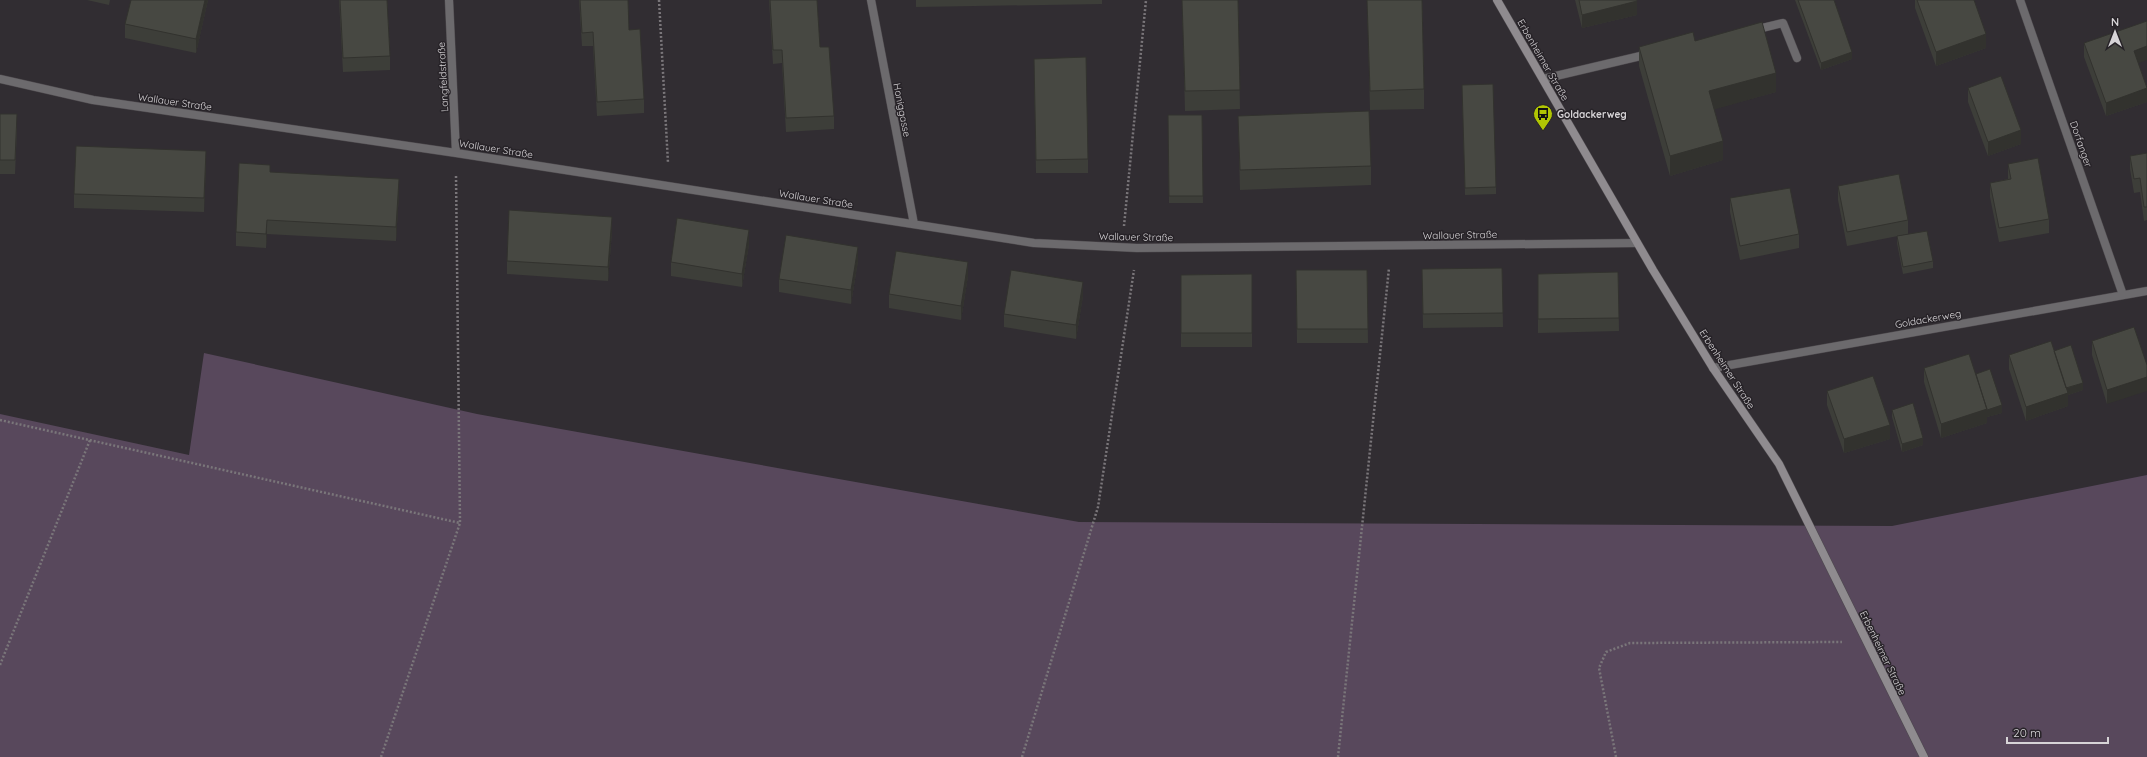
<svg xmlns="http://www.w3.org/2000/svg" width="2147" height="757" viewBox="0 0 2147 757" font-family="Quicksand,sans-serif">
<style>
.green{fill:#58485c}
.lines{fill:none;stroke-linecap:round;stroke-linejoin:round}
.lane-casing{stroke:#4c484c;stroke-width:9}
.street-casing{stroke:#4c484c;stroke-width:9}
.secondary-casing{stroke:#4c484c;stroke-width:9}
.path{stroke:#7a767a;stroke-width:2.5;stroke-dasharray:2 2;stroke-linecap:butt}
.lane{stroke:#6c6a6d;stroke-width:8}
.street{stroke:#6c6a6d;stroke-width:8}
.secondary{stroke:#8f8b8f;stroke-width:8}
.wall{fill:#3d3e39}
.shaded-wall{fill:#32322e}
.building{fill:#474842;stroke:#32322e}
.labels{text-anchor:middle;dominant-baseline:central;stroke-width:3;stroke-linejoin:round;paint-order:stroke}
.street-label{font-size:10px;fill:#d7d4d7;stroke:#272328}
.poi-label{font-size:10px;font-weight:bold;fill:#d7d4d7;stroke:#272328;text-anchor:start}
</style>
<rect width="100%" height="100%" fill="#312d32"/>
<path class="green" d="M204 353 477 414 1079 522 1892 526 2147 475V757H0V414L189 455Z"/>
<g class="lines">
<defs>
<path id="lane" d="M1754 30 1783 23 1797 58
M1543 79 1649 54"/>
<path id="street" d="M449 0 456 153
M871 0 914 224
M2020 0 2123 295
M0 79 93 100 456 153 1034 243 1137 248 1637 243
M1713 368 2147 291"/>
<path id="secondary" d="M1497 0 1653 270 1713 368 1779 464 1924 757"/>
</defs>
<use href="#lane" class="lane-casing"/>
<use href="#street" class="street-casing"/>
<use href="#secondary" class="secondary-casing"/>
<path class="path" d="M659 0 668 163
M1124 226 1146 0
M0 420 460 523
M0 665 90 440
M381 757 460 523 456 175
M1022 757 1098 507 1134 270
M1338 757 1389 268
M1616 757 1599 668 1606 652 1630 643 1842 642"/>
<use href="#lane" class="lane"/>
<use href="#street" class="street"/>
<use href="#secondary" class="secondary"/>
</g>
<path class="wall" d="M87 0H110L109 5Z
M131 0H208L196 53 125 38V24Z
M339 0H387L390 56V70L343 72Z
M579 0H628L629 30 644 99V113L597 116 593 46H582Z
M769 0H817L820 47 834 116V129L786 132 782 63 773 64Z
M916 0H1102V4L916 7Z
M1182 0H1238L1240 109 1185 111Z
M1367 0H1422L1424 89V109L1370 110Z
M1575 0H1637V15L1582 28Z
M1795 0H1834L1852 59 1821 70Z
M1915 0H1974L1986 48 1936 66 1915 8Z
M1695 41 1776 92 1714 109 1723 160 1670 176 1639 66V47Z
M2084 43 2138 63 2147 87V102L2106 116 2084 57Z
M1034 72 1088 159V173H1036Z
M1462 85 1496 187V194L1465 195Z
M1968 88 2021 144 1988 156 1968 102Z
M0 114 17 128 15 174H0Z
M1168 115H1202L1203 203H1169Z
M1238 116 1371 166V185L1240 190Z
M2147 153V220L2144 221 2140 192 2134 193 2130 169V156Z
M206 164 204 212 74 208V194Z
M2008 164 2049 219V233L1999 242 1990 197V183L2008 179Z
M270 172 399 193 396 241 267 234 266 248 236 246V232Z
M1838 186 1908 220V234L1847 246 1838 200Z
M1730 198 1799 234V248L1740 260 1730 212Z
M612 231 608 281 507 274V261Z
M1897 236 1933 261V268L1903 274 1897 243Z
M749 244 742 287 671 276V262Z
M858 261 851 304 779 292V279Z
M1502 268 1503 327 1423 328 1422 269Z
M1296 270H1367L1368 343H1297Z
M1618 272 1619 331 1538 333V274Z
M1252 274V347H1181V275Z
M968 276 961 320 889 308V294Z
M1083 296 1076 339 1004 327V314Z
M2092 341 2147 365 2107 404 2092 355Z
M2054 351 2083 390 2068 395V406L2026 421 2009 369V355Z
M1924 368 1976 374 2002 413 1987 417V423L1941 438 1924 382Z
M1827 391 1890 439 1844 453 1827 405Z
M1892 410 1923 445 1902 452 1892 417Z"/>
<path class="shaded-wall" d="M205 0H208L196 53V39Z
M1637 1V15L1582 28V15Z
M1986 34V48L1936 66V52Z
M2147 46V60L2134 65V51Z
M1852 52V59L1821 70V63Z
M1776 73V92L1709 111V91Z
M2147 88V102L2106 116V103Z
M2021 130V144L1988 156V142Z
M1723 141V160L1670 176V156Z
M206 151V164L204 212V198Z
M399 179V193L396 241V227Z
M612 217V231L608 281V267Z
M267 220V234L266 248V234Z
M749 230V244L742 287V274Z
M858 247V261L851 304V290Z
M968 262V276L961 320V306Z
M1083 282V296L1076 339V325Z
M2147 377V391L2107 404V390Z
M2083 383V390L2068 395V406L2026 421V407L2065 389Z
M2002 405V413L1987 417V423L1941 438V424L1987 409Z
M1890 425V439L1844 453V439Z
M1923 438V445L1902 452V444Z"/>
<path class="building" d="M131 0H205L196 39 125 24Z
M340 0H387L390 56 343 58Z
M580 0H628L629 30 640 29 644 99 597 102 593 32 582 33Z
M770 0H817L820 47H829L834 116 786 118 782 50H773Z
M1182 0H1238L1240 90 1185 91Z
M1367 0H1422L1424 89 1370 91Z
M1579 0H1637V1L1582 15Z
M1798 0H1834L1852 52 1821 63Z
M1917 0H1974L1986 34 1936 52Z
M2147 21V46L2134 51 2147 88 2106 103 2084 43Z
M1762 22 1776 73 1709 91 1723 141 1670 156 1639 47 1693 32 1695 41Z
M1086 57 1088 159 1036 160 1034 59Z
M2001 76 2021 130 1988 142 1968 88Z
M1493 84 1496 187 1465 188 1462 85Z
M1369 111 1371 166 1240 170 1238 116Z
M0 114H17L15 160H0Z
M1168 115H1202L1203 196H1169Z
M76 146 206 151 204 198 74 194Z
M2147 153V207H2144L2140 178 2134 179 2130 156Z
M2038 158 2049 219 1999 228 1990 183 2011 179 2008 164Z
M239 163 270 165V172L399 179 396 227 267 220 266 234 236 232Z
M1899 174 1908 220 1847 232 1838 186Z
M1790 188 1799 234 1740 246 1730 198Z
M509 210 612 217 608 267 507 261Z
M677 218 749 230 742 274 671 262Z
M1927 231 1933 261 1903 267 1897 236Z
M786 235 858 247 851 290 779 279Z
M896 251 968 262 961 306 889 294Z
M1502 268 1503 313 1423 314 1422 269Z
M1011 270 1083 282 1076 325 1004 314Z
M1296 270H1367L1368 329H1297Z
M1618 272 1619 318 1538 319V274Z
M1252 274V333H1181V275Z
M2134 327 2147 365V377L2107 390 2092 341Z
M2051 341 2068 393 2026 407 2009 355Z
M2071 345 2083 383 2066 388 2054 351Z
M1969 354 1987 409 1941 424 1924 368Z
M1990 369 2002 405 1987 410 1976 374Z
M1873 376 1890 425 1844 439 1827 391Z
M1913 403 1923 438 1902 444 1892 410Z"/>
<defs>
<symbol id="bus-pin" viewBox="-11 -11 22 30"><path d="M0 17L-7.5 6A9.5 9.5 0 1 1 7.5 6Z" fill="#b0c503" stroke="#272328"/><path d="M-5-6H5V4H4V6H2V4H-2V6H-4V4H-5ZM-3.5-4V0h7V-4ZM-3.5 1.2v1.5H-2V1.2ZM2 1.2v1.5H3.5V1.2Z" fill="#111"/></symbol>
</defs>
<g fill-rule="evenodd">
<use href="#bus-pin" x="1532" y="103" width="22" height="30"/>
</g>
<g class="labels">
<g class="street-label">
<text transform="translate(1543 60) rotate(60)">Erbenheimer Straße</text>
<text transform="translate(443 77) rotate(-93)">Langfeldstraße</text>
<text transform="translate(175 102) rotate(8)">Wallauer Straße</text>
<text transform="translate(902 110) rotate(79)">Honiggasse</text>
<text transform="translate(2081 144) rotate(71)">Dorfanger</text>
<text transform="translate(496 149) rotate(9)">Wallauer Straße</text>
<text transform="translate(816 199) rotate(9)">Wallauer Straße</text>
<text transform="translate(1460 235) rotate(-1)">Wallauer Straße</text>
<text transform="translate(1136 237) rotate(1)">Wallauer Straße</text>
<text transform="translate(1928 319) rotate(-10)">Goldackerweg</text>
<text transform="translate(1727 369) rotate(57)">Erbenheimer Straße</text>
<text transform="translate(1883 653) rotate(64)">Erbenheimer Straße</text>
</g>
<g class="poi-label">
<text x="1557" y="114">Goldackerweg</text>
</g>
</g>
<g transform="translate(2115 32)" stroke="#272328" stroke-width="3" paint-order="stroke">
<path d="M0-3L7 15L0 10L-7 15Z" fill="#d7d4d7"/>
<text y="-6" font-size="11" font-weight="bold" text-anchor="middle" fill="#d7d4d7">N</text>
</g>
<path d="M2007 737v6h101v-6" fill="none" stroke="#d7d4d7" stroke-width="2"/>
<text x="2013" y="737" font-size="12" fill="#d7d4d7" stroke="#272328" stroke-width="3" paint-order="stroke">20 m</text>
</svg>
